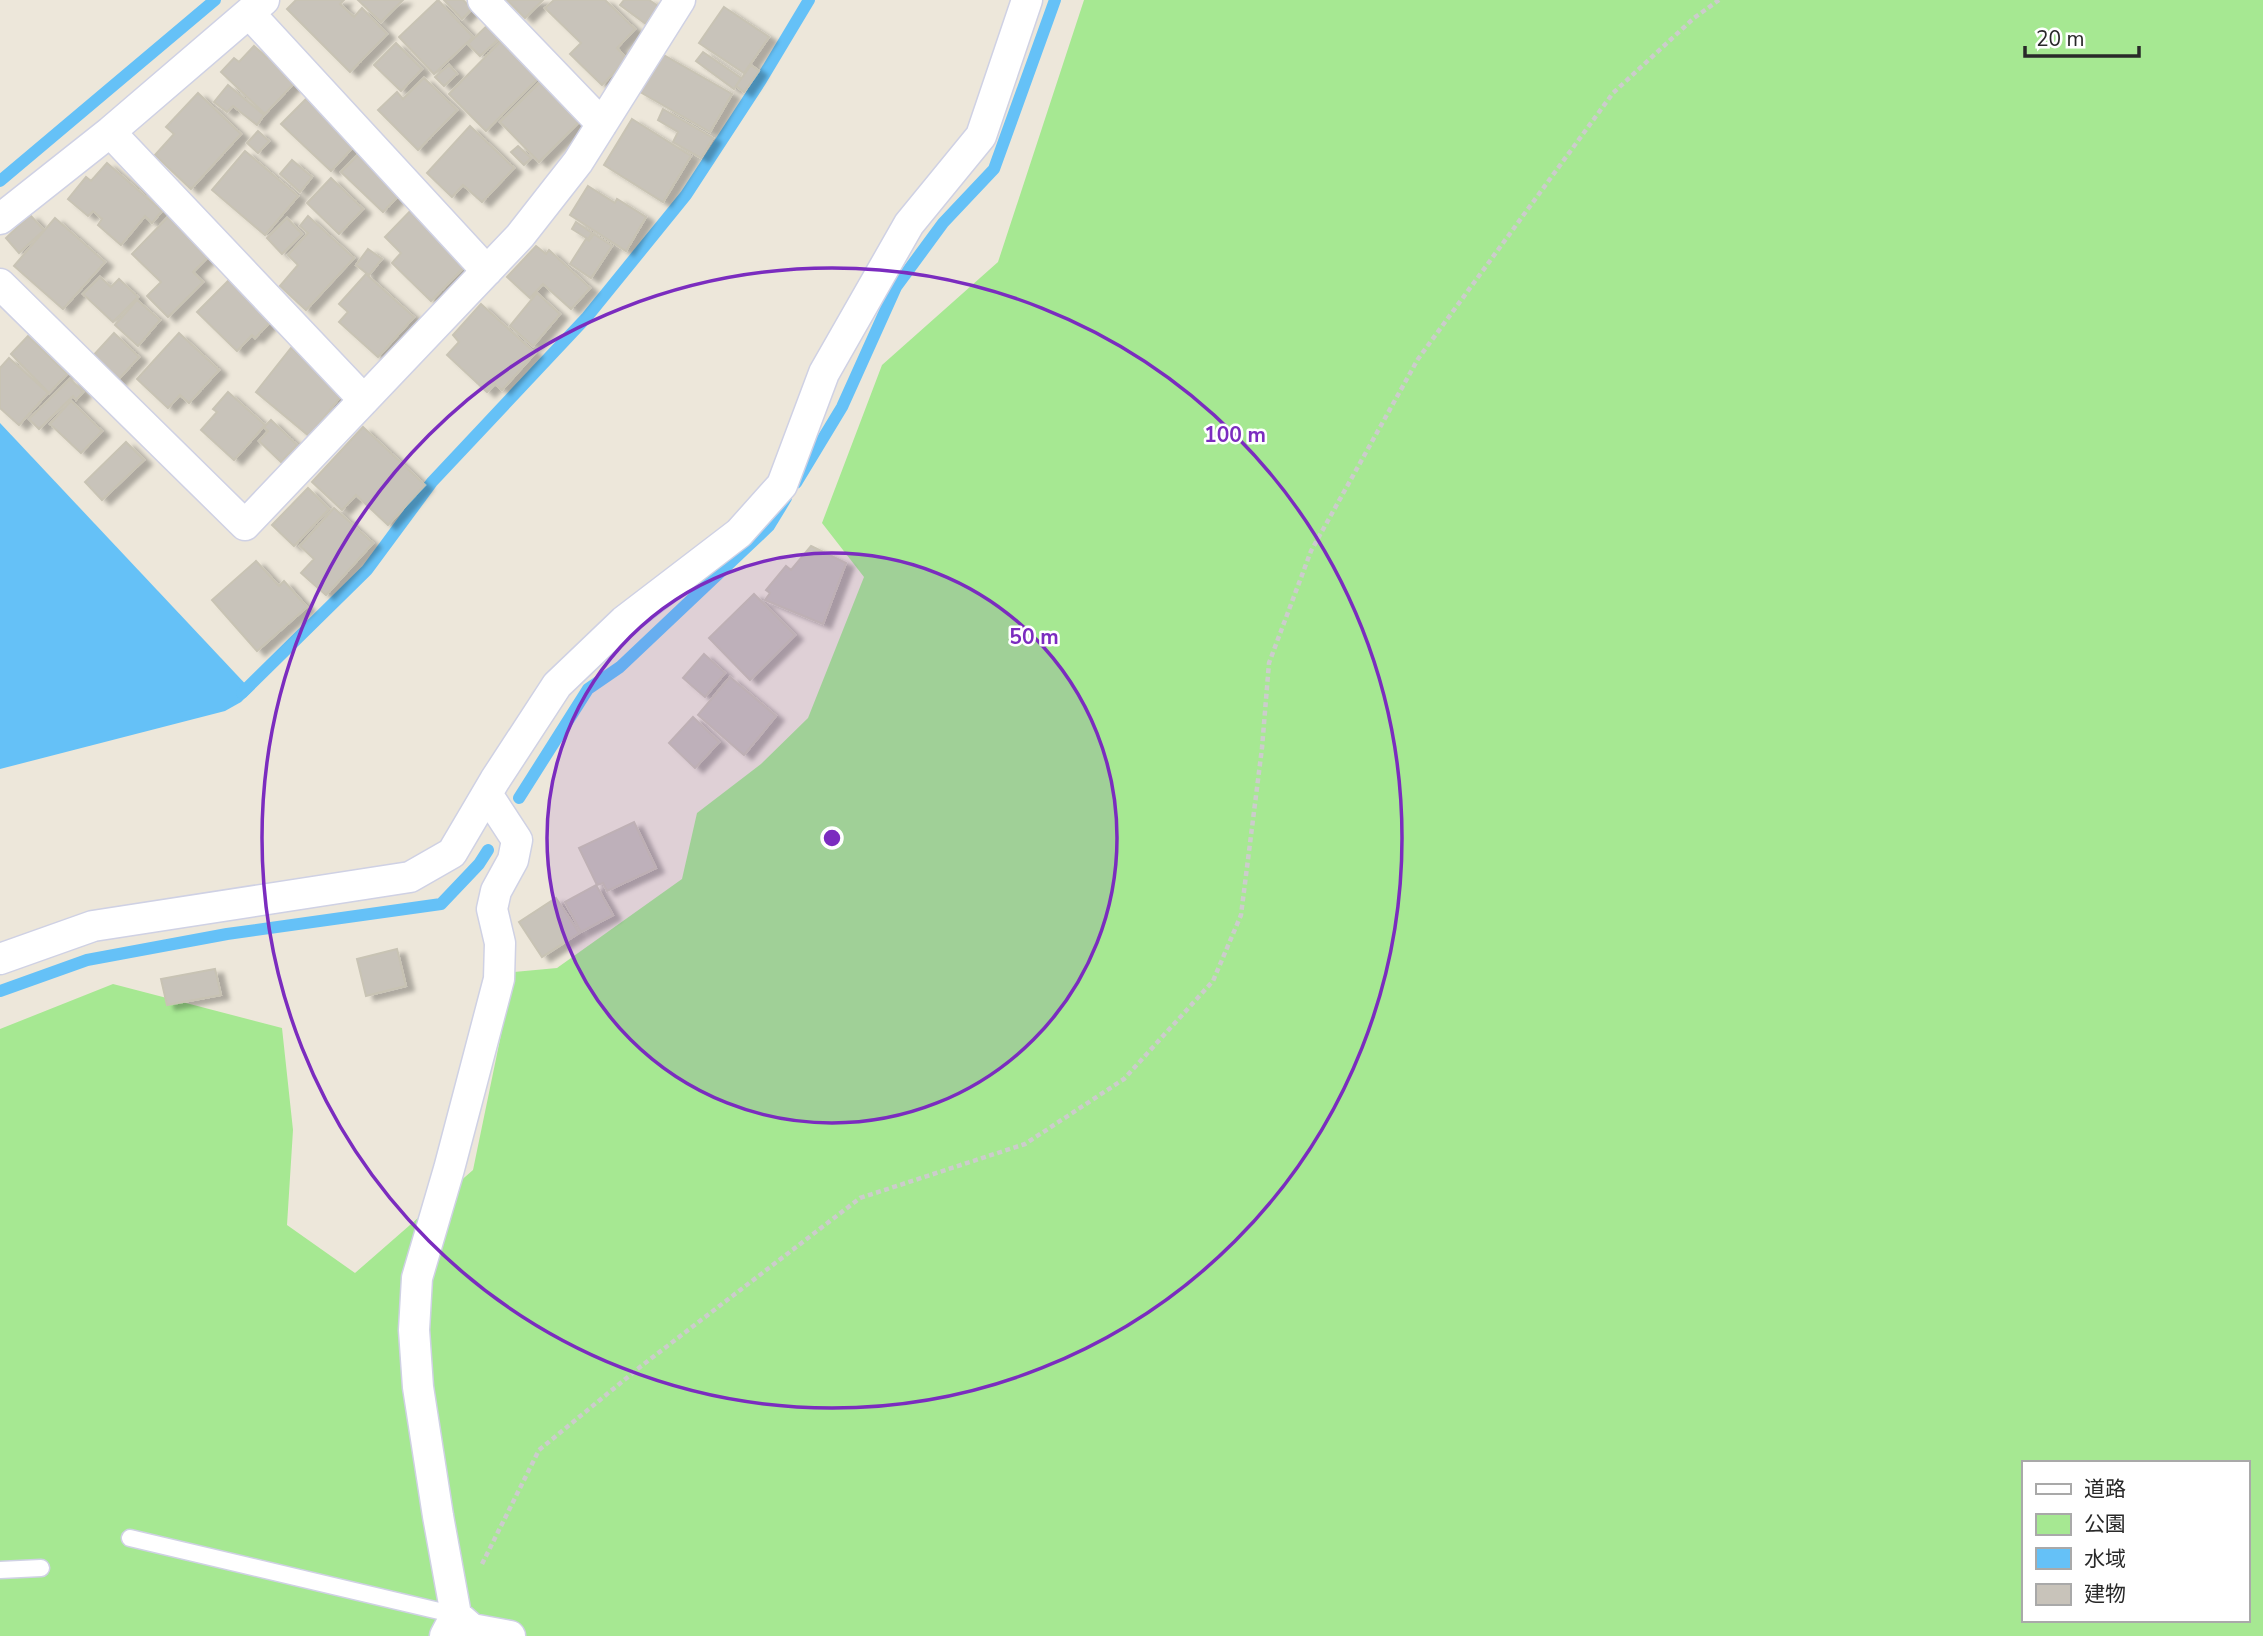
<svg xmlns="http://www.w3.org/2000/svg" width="2263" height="1636" viewBox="0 0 2263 1636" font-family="'Nunito Sans','Noto Sans JP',sans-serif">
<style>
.green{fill:#a6e892;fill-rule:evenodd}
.water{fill:#65c1f7}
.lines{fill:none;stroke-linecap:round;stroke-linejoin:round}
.stream{stroke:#65c1f7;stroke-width:12}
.building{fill:#c8c3ba;stroke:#c8c3b4;stroke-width:2;filter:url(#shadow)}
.lane-casing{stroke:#cfd1e4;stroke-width:19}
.street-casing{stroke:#cfd1e4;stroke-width:33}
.path{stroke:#ccc;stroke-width:4.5;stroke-dasharray:5 3.5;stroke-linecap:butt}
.lane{stroke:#fff;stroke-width:16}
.street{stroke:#fff;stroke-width:30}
.ring{fill:none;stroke:#7b2cbf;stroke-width:3.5}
.centre{fill:#7b2cbf;stroke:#fff;stroke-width:3.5}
.ring-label{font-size:21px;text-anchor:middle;font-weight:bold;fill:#7b2cbf;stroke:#fff;stroke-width:5;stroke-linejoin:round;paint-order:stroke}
</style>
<defs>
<filter id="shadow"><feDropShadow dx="8" dy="4.5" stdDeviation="2" flood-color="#0004"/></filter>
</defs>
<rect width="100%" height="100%" fill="#ede7da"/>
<path class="green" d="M1084 0H2263V1636H0V1029L113 984 282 1028 293 1130 287 1225 355 1273 473 1170 514 972 557 968 682 879 697 813 761 764 808 718 864 577 822 523 882 365 998 262ZM2023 1463H2247V1620H2023Z"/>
<path class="water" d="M0 423 252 691 241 702 225 711 0 769Z"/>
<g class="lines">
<path class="stream" d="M0 181 215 0
M796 483 842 407 896 287 943 223 994 169 1055 0
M242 693 367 570 432 482 587 317 686 195 761 80 809 0
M519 798 588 689 620 667 769 526 786 498
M0 991 87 960 227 934 441 904 479 864 488 850"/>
</g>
<path class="building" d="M296 0H344L340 4 354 17 362 8 387 34 350 72 287 9Z
M358 0H403L381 22Z
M438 0 473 37 434 74 399 37Z
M444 0H463L472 9 462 19Z
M507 0H543L525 18Z
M554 0H605L635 29 617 48 627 59 602 85 570 54 581 43 545 8Z
M624 0H649L658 6 646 24 620 5Z
M724 7 769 37 744 73 699 43Z
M491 22 503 35 480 56 468 44Z
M502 40 539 77 486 131 449 94Z
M396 43 422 69 401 91 374 65Z
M254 46 267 58 271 53 298 79 265 114 221 72 234 58 239 62Z
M703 52 741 78 734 89 696 61Z
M662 54 732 94 710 132 640 92Z
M449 65 457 74 444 86 435 77Z
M751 65 759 71 744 92 736 86Z
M424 78 457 110 418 150 378 110 397 92 403 99Z
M543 79 583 118 539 162 500 122Z
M228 85 264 115 257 125 233 106 227 112 214 102Z
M198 93 241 134 191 189 155 155 174 134 166 127Z
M306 99 355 145 331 171 281 124Z
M663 109 713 138 701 158 673 142 678 132 658 120Z
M632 119 691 156 663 202 604 165Z
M470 126 514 168 482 202 463 185 452 197 427 173Z
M258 131 269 141 258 153 247 143Z
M518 146 531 158 524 165 511 152Z
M245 151 298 196 265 235 212 190Z
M359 154 400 194 383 212 341 172Z
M292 160 312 177 300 192 280 174Z
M107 163 162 211 152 223 145 216 121 245 98 225 102 219 93 211 88 216 68 199 86 177 91 181Z
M331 178 363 209 339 234 307 203Z
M588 186 615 203 617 199 646 217 626 251 570 215Z
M418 203 469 262 431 301 392 263 401 253 385 237Z
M30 215 44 230 19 253 6 238Z
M169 216 209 256 193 272 203 282 168 317 147 296 161 282 132 254Z
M308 216 354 258 306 310 280 286 298 265 288 255 308 233 300 226Z
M55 218 105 262 63 309 14 266Z
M287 218 302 234 282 254 267 238Z
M576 222 592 233 588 239 572 229Z
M594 234 612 246 591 278 570 264 586 239 589 241Z
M536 246 546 254 549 250 590 288 571 309 543 284 530 298 507 277Z
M368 249 382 259 369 275 356 265Z
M366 274 414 317 378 357 339 322 348 312 339 304Z
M100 277 111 287 119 279 138 297 113 322 83 294Z
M231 278 273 319 255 338 252 335 237 351 197 312Z
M537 293 560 314 533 346 510 326Z
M137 300 160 320 138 346 115 325Z
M481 304 535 353 502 390 495 384 487 392 447 355 459 342 453 335Z
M114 333 139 357 116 382 91 358Z
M179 333 219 370 189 403 180 395 168 408 137 379Z
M28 336 67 374 49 393 11 354Z
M291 348 344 392 309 436 256 392Z
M9 358 48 393 19 425 0 408V368Z
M70 379 83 392 76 400 73 396 39 429 29 419Z
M228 392 265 425 234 460 201 430 217 412 213 409Z
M71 401 102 431 81 453 50 424Z
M271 420 297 445 281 462 259 441 268 431 264 427Z
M363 427 425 485 388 525 356 495 342 510 312 482Z
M126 442 144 460 102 500 85 482Z
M308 488 329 509 294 546 272 525Z
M334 508 373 543 326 595 301 573 314 559 300 546Z
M811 546 846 563 823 624 765 600 770 593 766 590 786 566 791 570Z
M256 561 279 586 284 581 307 607 257 651 212 600Z
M754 594 795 635 750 680 709 638Z
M704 654 725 673 705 697 683 678Z
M730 677 776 716 744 755 698 715Z
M693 717 719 742 695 768 669 743Z
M634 822 656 868 607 891 603 883 597 885 579 848Z
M596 885 613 915 581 932 565 902Z
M556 898 579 933 542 957 519 922Z
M397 949 406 986 366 996 357 959Z
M215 969 221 995 167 1005 161 979Z"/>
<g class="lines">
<defs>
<path id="lane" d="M130 1538 456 1615
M0 1570 41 1568"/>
<path id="street" d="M483 0 602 124
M249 13 487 271
M110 132 364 400
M0 219 110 132 264 0
M0 284 245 525 520 236 578 162 680 0
M0 959 93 926 410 877 452 853 495 780 557 685 624 621 739 533 782 485 824 373 909 224 981 136 1027 0
M456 1615 438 1516 418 1387 414 1330 417 1278 449 1169 499 979 500 943 492 909 496 891 513 860 517 840 487 794
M445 1636 456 1615 472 1629 510 1636"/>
</defs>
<use href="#lane" class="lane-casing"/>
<use href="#street" class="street-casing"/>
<path class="path" d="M482 1564 539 1450 640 1367 860 1198 1025 1144 1124 1079 1213 981 1241 915 1262 748 1269 663 1311 551 1418 359 1613 93 1694 18 1719 0"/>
<use href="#lane" class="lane"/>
<use href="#street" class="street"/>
</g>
<circle cx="832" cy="838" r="285" fill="#7b2cbf" fill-opacity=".12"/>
<g class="ring">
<circle cx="832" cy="838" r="285"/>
<circle cx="832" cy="838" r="570"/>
</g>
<circle cx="832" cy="838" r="10" class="centre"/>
<g class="ring-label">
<text x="1235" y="442">100 m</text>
<text x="1034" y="644">50 m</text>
</g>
<rect x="2022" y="1461" width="228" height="161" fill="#ffffff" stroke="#a9a9a9" stroke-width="2"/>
<rect x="2036" y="1484" width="35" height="10" fill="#ffffff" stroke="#a9a9a9" stroke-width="2"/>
<text x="2084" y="1496" font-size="21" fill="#292929">道路</text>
<rect x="2036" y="1514" width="35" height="21" fill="#a6e892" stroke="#a9a9a9" stroke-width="2"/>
<text x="2084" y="1531" font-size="21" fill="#292929">公園</text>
<rect x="2036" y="1548" width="35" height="21" fill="#65c1f7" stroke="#a9a9a9" stroke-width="2"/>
<text x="2084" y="1566" font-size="21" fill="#292929">水域</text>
<rect x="2036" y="1584" width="35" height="21" fill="#c8c3ba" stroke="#a9a9a9" stroke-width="2"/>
<text x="2084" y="1601" font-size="21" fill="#292929">建物</text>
<path d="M2025 46v10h114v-10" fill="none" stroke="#292929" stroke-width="3.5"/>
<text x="2036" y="46" font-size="21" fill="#292929" stroke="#ffffff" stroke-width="5" paint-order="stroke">20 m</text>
</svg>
